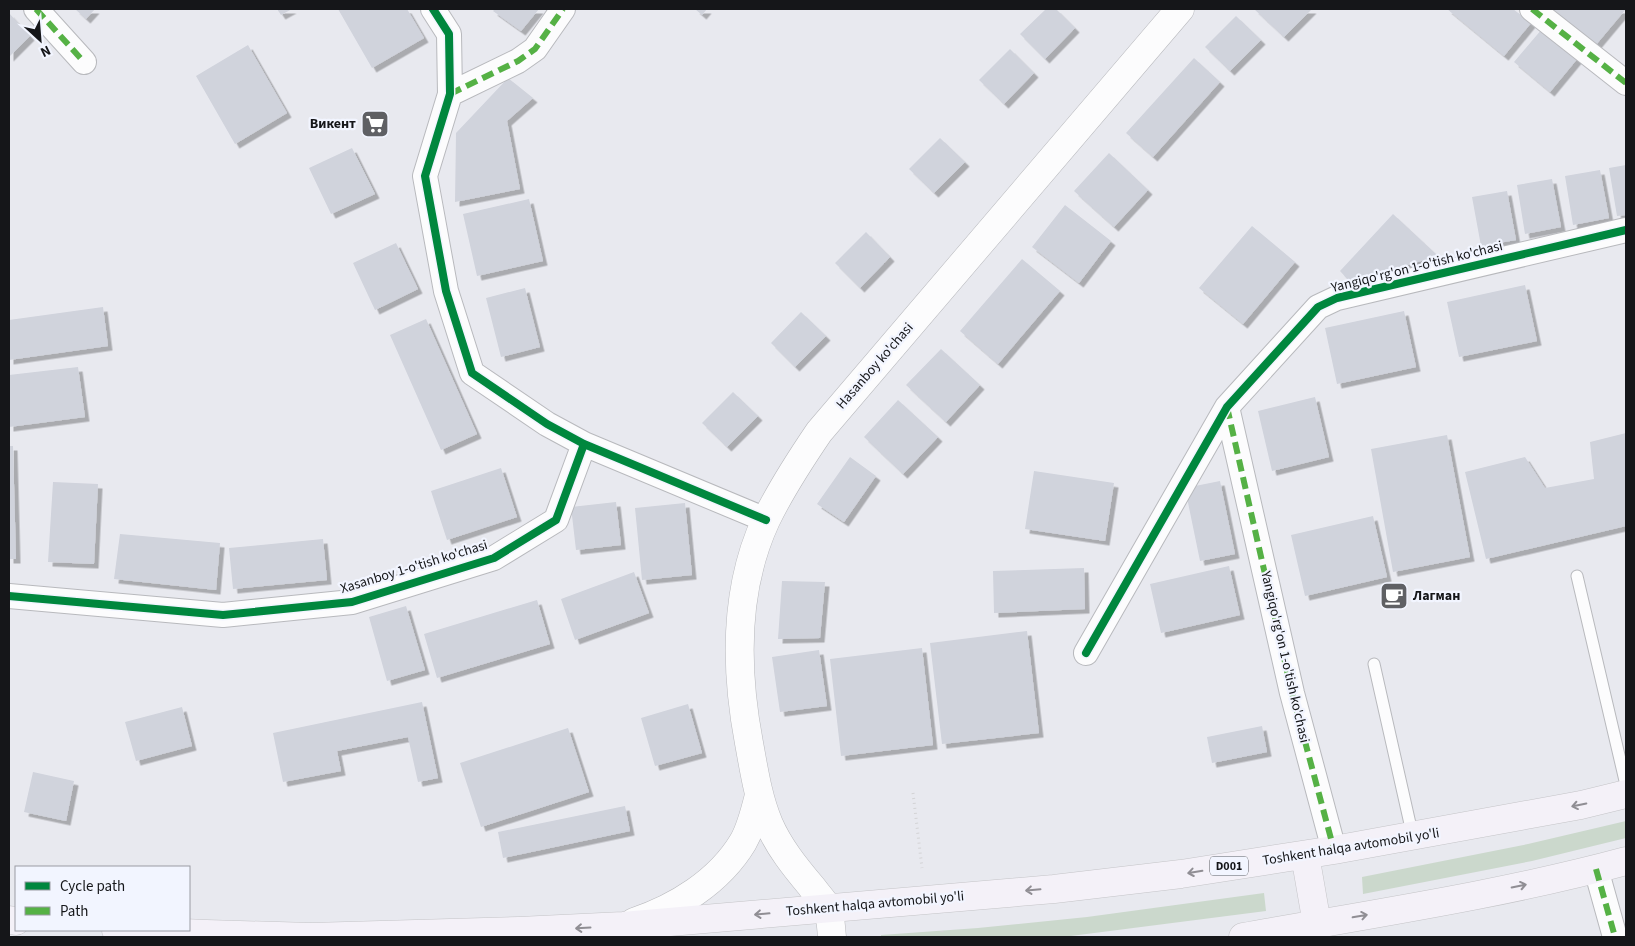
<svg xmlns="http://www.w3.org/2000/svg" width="1635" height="946" viewBox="0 0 1635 946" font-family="'Source Sans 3',sans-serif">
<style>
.green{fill:#cbd8cc}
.building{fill:#d0d3dc;filter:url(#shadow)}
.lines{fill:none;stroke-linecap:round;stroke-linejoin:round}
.service-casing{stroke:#b8b9bd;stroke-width:13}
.minor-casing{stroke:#b8b9bd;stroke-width:26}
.secondary-casing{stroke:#b8b9bd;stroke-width:29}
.trunk-casing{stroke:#c4c4c7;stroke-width:29}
.path{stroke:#d3d3d5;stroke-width:3;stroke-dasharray:1 4;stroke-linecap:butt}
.service{stroke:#fcfcfd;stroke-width:11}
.minor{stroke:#fcfcfd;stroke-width:24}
.secondary{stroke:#fcfcfd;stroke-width:28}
.trunk{stroke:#f4f1f8;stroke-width:28}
.quiet{stroke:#55b145;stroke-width:6;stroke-dasharray:12 6;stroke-linecap:butt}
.cycleway-casing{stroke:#f2f5ff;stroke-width:11}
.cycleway{stroke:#00873e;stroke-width:8}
.oneway{stroke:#908e94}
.labels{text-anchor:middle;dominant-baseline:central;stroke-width:4.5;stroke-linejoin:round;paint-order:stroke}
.shield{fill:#f2f5ff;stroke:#57595e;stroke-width:1}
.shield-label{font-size:12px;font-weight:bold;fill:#151619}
.poi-label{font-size:14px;font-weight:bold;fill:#151619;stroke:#f2f5ff;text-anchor:end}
.street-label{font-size:14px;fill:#151619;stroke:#f2f5ff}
</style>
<defs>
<filter id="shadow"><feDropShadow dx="4.5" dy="4.5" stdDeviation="0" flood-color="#0004"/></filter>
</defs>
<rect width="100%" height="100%" fill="#e8e9ef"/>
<path class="green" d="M1626 821V838L1532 861 1363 894 1362 877 1528 844Z
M1264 893 1266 911 1063 937H881V935L978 928 1087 917Z"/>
<path class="building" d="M75 9H95L86 19Z
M277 9H292L281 15Z
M338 9H407L424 38 372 68Z
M495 9H539L521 31 493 11Z
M695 9H707L702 15Z
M1046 9H1056L1075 28 1045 59 1020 34Z
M1254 9H1312L1284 37Z
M1447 9H1513L1531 23 1504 56Z
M1549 9H1626L1595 46Z
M9 13 30 36 9 57Z
M1236 16 1261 40 1230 71 1205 47Z
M1542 29 1578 58 1550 92 1514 62Z
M248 45 287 113 235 144 196 76Z
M1010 49 1034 73 1004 104 979 80Z
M1194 58 1220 82 1153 157 1126 133Z
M508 78 533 98 507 121 520 189 455 202 456 133Z
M940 138 965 162 934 193 909 169Z
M352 148 375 194 331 214 309 168Z
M1109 153 1148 190 1114 227 1074 191Z
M1626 165V215L1617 216 1609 168Z
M1600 170 1609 218 1573 225 1565 176Z
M1552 179 1561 227 1525 234 1517 185Z
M1507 191 1516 240 1481 246 1472 197Z
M529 199 543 261 477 276 463 214Z
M1065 205 1111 241 1079 283 1032 247Z
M1393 214 1438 256 1350 282 1340 271Z
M1252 226 1295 262 1243 324 1199 288Z
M866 232 890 257 860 288 835 263Z
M396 243 418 289 375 310 353 263Z
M1022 259 1060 291 998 364 960 331Z
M1525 285 1537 341 1459 357 1447 302Z
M525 288 540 347 501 357 486 298Z
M103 307 108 346 9 360V320Z
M1404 311 1416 367 1337 384 1325 328Z
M801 312 826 336 795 367 771 343Z
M426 319 477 434 441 450 390 335Z
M941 349 980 385 946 422 906 385Z
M78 367 85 417 9 427V375Z
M733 392 758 416 727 447 702 423Z
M1315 397 1329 457 1272 471 1258 411Z
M898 400 938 437 903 474 864 437Z
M1626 433V526L1486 559 1465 472 1525 457 1545 488 1594 479 1590 442Z
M1447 435 1470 557 1393 572 1371 449Z
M9 446H13L16 559H9Z
M850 457 876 476 844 522 817 504Z
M501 468 517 517 447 540 431 491Z
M1034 471 1114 483 1105 541 1025 529Z
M1220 481 1235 554 1200 561 1185 488Z
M53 482 98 484 94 564 48 562Z
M616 502 621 545 576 550 571 507Z
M685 503 692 575 642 580 635 508Z
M1373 516 1387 577 1305 596 1291 535Z
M120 534 220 543 216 590 114 579Z
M323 539 327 580 233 589 229 548Z
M1229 566 1240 615 1161 633 1150 584Z
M1084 568 1085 609 994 613 993 571Z
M634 572 649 613 575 640 561 599Z
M782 581 825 582 820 638 778 639Z
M537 600 550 644 437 678 424 634Z
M406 606 425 670 387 681 369 617Z
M1027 631 1039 733 942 744 930 643Z
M922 648 933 745 841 756 830 659Z
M819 650 827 706 780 712 772 657Z
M422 702 438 778 418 782 408 737 337 751 341 771 283 782 273 733Z
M688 704 702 753 655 766 641 718Z
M182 707 192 746 136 761 125 722Z
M1262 726 1267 752 1212 763 1207 737Z
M568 728 589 792 481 827 460 763Z
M33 772 74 781 66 821 24 812Z
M625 806 630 831 503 858 498 832Z"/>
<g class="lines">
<defs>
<path id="service" d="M1577 576 1626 785
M1374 664 1413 837"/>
<path id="minor" d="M36 9 84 62
M433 9 449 34 450 94 425 176 446 291 472 373 547 424 584 444 766 520
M1532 9 1626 83
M450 94 518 61 535 49 563 9
M1227 407 1292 693 1334 850
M9 596 223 615 352 602 494 558 556 520 584 444
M1086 653 1227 407 1318 307 1337 298 1626 230
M1596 869 1615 937"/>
<path id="secondary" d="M634 922C676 908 719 882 743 842 751 828 755 811 759 795
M832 937C831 929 831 915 827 907 823 900 816 893 811 886 795 867 779 847 769 824 758 798 754 770 749 743 735 669 734 589 766 520 781 489 800 460 819 432L1180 9"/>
<path id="trunk" d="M1305 855 1317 924
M9 920 16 921
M116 930 206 934 311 937 519 931 623 926 1054 889 1181 874 1334 850 1581 805 1626 794
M1243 937C1371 914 1500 895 1626 861"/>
</defs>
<use href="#service" class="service-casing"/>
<use href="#minor" class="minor-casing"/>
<use href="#secondary" class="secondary-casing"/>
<use href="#trunk" class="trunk-casing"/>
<path class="path" d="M913 793 922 868
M942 931 943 937"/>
<use href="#service" class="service"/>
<use href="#minor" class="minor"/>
<use href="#secondary" class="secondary"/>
<use href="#trunk" class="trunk"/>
<path class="quiet" d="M36 9 84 62
M1532 9 1626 83
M450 94 518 61 535 49 563 9
M1227 407 1292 693 1334 850
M1596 869 1615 937"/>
<defs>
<path id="cycleway" d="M433 9 449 34 450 94 425 176 446 291 472 373 547 424 584 444 766 520
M9 596 223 615 352 602 494 558 556 520 584 444
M1086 653 1227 407 1318 307 1337 298 1626 230"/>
</defs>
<use href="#cycleway" class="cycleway-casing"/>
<use href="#cycleway" class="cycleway"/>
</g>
<defs><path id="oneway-shaft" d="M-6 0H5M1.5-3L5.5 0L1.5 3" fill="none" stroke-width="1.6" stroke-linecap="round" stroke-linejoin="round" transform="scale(1.25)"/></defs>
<g class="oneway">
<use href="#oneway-shaft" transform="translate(1579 805) rotate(168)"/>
<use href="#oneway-shaft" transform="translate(1195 872) rotate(171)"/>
<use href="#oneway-shaft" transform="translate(1519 886) rotate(-12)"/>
<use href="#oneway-shaft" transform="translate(1033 890) rotate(175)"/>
<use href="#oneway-shaft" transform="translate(762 914) rotate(175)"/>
<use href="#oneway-shaft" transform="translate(1360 916) rotate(-10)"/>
<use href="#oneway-shaft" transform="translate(583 928) rotate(177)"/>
</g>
<defs>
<symbol id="supermarket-square" viewBox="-11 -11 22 22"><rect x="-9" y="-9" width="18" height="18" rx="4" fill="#5f6064" stroke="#f2f5ff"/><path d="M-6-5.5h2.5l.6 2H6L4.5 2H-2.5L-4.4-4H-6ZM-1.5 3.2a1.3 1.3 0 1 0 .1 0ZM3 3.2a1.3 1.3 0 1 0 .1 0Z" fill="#fff"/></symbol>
<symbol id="cafe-square" viewBox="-11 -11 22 22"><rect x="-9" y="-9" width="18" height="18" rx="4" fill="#5f6064" stroke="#f2f5ff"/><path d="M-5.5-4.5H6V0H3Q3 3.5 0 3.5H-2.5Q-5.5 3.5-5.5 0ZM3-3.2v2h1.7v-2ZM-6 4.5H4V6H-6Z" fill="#fff"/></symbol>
</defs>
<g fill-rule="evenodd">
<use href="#supermarket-square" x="359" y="108" width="32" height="32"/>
<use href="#cafe-square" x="1378" y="580" width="32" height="32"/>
</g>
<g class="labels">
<rect class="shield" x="1210" y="856.5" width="38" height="19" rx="4"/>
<g class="shield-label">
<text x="1229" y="866">D001</text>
</g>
<g class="poi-label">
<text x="356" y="124">Викент</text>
<text x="1413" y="596" text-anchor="start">Лагман</text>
</g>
<g class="street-label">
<text transform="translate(1417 267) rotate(-14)">Yangiqo'rg'on 1-o'tish ko'chasi</text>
<text transform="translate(875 366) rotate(-49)">Hasanboy ko'chasi</text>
<text transform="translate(414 567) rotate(-17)">Xasanboy 1-o'tish ko'chasi</text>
<text transform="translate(1285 657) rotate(77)">Yangiqo'rg'on 1-o'tish ko'chasi</text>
<text transform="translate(1351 847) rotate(-9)">Toshkent halqa avtomobil yo'li</text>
<text transform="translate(875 904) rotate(-5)">Toshkent halqa avtomobil yo'li</text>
</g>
</g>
<rect width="1635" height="946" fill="none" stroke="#151619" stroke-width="20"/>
<rect x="15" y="866" width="175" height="65" fill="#f2f5ff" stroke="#9a9ca3"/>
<rect x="25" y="882" width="25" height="8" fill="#00873e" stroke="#9a9ca3"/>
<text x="60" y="891" font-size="15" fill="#151619">Cycle path</text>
<rect x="25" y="907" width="25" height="8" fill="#55b145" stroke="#9a9ca3"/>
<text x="60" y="916" font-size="15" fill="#151619">Path</text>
<g transform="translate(40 40) rotate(154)" stroke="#f2f5ff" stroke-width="4" paint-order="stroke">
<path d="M0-4L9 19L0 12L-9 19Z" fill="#151619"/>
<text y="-8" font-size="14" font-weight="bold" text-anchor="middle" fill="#151619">N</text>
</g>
</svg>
